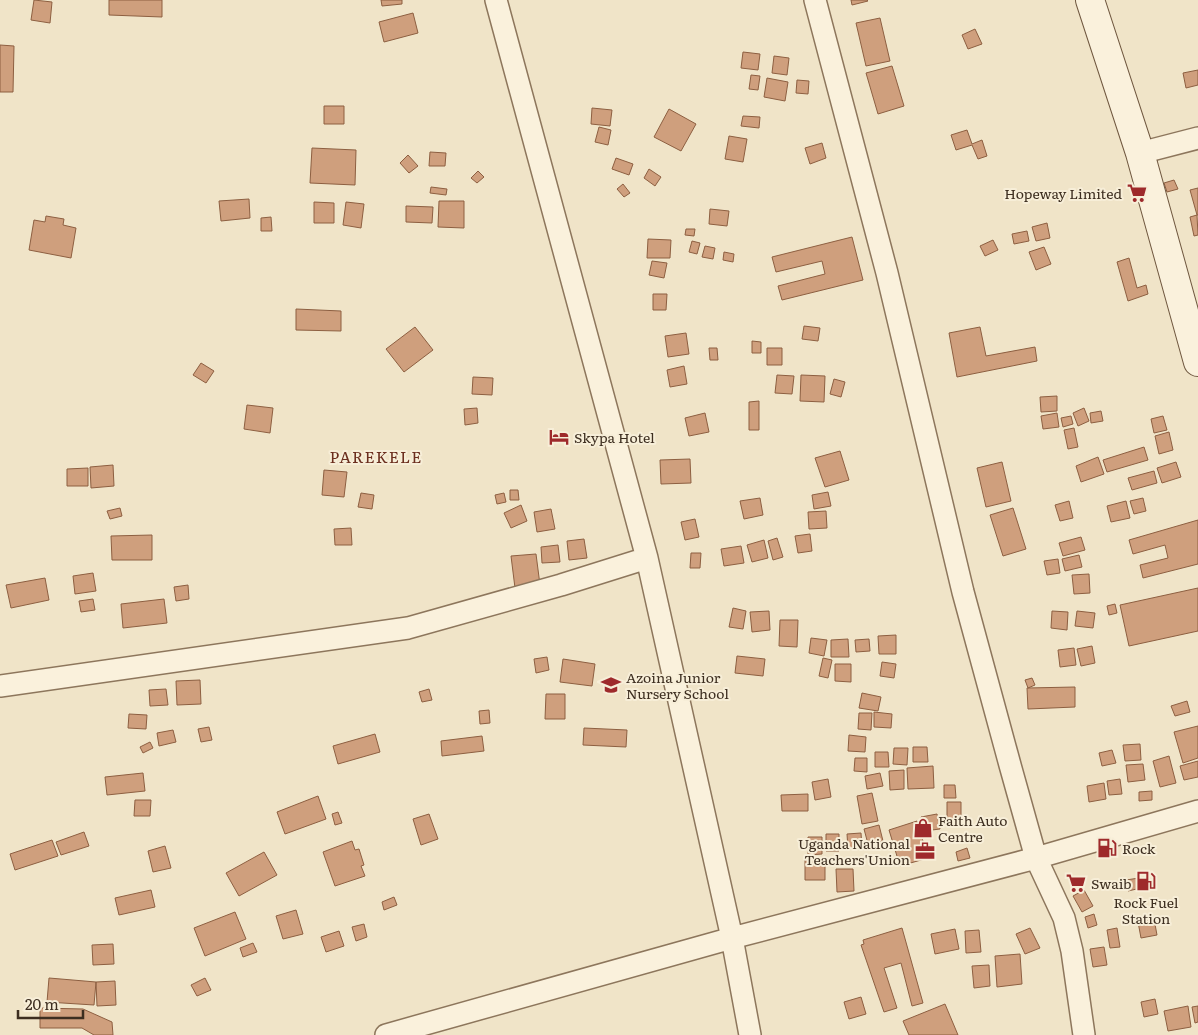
<svg xmlns="http://www.w3.org/2000/svg" width="1198" height="1035" viewBox="0 0 1198 1035" font-family="Literata,serif">
<style>
.building{fill:#cf9f7d;stroke:#8d5f41}
.lines{fill:none;stroke-linecap:round;stroke-linejoin:round}
.street-casing{stroke:#8d765c;stroke-width:24}
.secondary-casing{stroke:#6f573f;stroke-width:30}
.street{stroke:#faf1dc;stroke-width:21}
.secondary{stroke:#faf1dc;stroke-width:28}
.labels{text-anchor:middle;dominant-baseline:central;stroke-width:4;stroke-linejoin:round;paint-order:stroke}
.poi-label{font-size:14px;fill:#3d2e20;stroke:#f7eed8;text-anchor:start}
.quarter-label{font-size:16px;letter-spacing:1px;fill:#6b2e1e;stroke:#f7eed8}
</style>
<rect width="100%" height="100%" fill="#f0e4c8"/>
<path class="building" d="M34 0 52 2 50 23 31 20Z
M109 0H162V17L109 15Z
M381 0H402V4L382 6Z
M851 0H867L868 1 852 5Z
M413 13 418 33 384 42 379 22Z
M880 18 890 61 866 66 856 23Z
M975 29 982 44 968 49 962 35Z
M0 45 14 46 13 92H0Z
M743 52 760 54 758 70 741 68Z
M774 56 789 58 787 75 772 73Z
M892 66 904 106 878 114 866 73Z
M1198 70V85L1186 88 1183 73Z
M751 75 760 76 758 90 749 89Z
M767 78 788 82 785 101 764 97Z
M797 80 809 81 808 94 796 93Z
M324 106H344V124H324Z
M592 108 612 110 610 126 591 124Z
M669 109 696 124 681 151 654 137Z
M743 116 760 117 759 128 741 126Z
M599 127 611 130 608 145 595 142Z
M967 130 972 144 982 140 987 156 978 159 972 145 956 150 951 135Z
M729 136 747 139 743 162 725 159Z
M822 143 826 158 810 164 805 148Z
M312 148 356 150 355 185 310 183Z
M430 152 446 153 445 166H429Z
M408 155 418 166 409 173 400 163Z
M616 158 633 164 629 175 612 169Z
M649 169 661 177 655 186 644 178Z
M478 171 484 177 477 183 471 178Z
M1174 180 1178 189 1167 192 1164 183Z
M623 184 630 193 624 197 617 189Z
M431 187 447 189 446 195 430 193Z
M1198 188V215H1197L1190 190Z
M249 199 250 218 221 221 219 201Z
M439 201H464V228L438 227Z
M314 202 334 203V223H314Z
M346 202 364 204 361 228 343 225Z
M406 206 433 207 432 223 406 222Z
M710 209 729 211 727 226 709 224Z
M1197 215 1198 235 1194 236 1190 217Z
M46 216 64 219 63 225 76 228 71 258 29 250 34 220 45 222Z
M271 217 272 231H261V218Z
M1047 223 1050 238 1036 241 1032 227Z
M686 229H695L694 236 685 235Z
M1027 231 1029 241 1014 244 1012 234Z
M852 237 863 280 782 300 778 286 825 274 822 261 776 272 772 257Z
M648 239 671 240 670 258H647Z
M993 240 998 250 985 256 980 246Z
M692 241 700 243 697 254 689 252Z
M705 246 715 248 713 259 702 257Z
M1044 247 1051 264 1036 270 1029 252Z
M724 252 734 254 733 262 723 260Z
M1129 258 1137 288 1146 285 1148 294 1128 301 1117 262Z
M652 261 667 263 664 278 649 275Z
M653 294H667L666 310H653Z
M296 309 341 311V331L296 330Z
M804 326 820 328 818 341 802 339Z
M415 327 433 350 404 372 386 349Z
M980 327 986 356 1035 347 1037 361 957 377 949 333Z
M686 333 689 354 668 357 665 336Z
M752 341 761 342V353H752Z
M709 348H717L718 360H710Z
M767 348H782V365H767Z
M201 363 214 371 206 383 193 375Z
M684 366 687 384 670 387 667 370Z
M777 375 794 376 792 394 775 393Z
M801 375 825 376 824 402 800 401Z
M473 377 493 378 492 395 472 394Z
M834 379 845 382 841 397 830 394Z
M1057 396V411L1041 412 1040 397Z
M759 401V430H749V402Z
M247 405 273 408 270 433 244 429Z
M477 408 478 423 465 425 464 409Z
M1084 408 1089 421 1078 426 1073 413Z
M1101 411 1103 421 1091 423 1090 413Z
M705 413 709 432 689 436 685 418Z
M1057 413 1059 427 1043 429 1041 416Z
M1071 416 1073 424 1063 427 1061 418Z
M1163 416 1167 430 1154 433 1151 419Z
M1074 428 1078 447 1068 449 1064 430Z
M1169 432 1173 450 1159 454 1155 436Z
M1144 447 1148 460 1107 472 1103 460Z
M840 451 849 480 825 487 815 458Z
M1098 457 1104 474 1081 482 1076 466Z
M690 459 691 483 661 484 660 460Z
M1002 462 1011 501 986 507 977 468Z
M1176 462 1181 477 1162 483 1157 468Z
M113 465 114 486 91 488 90 467Z
M88 468V486H67V469Z
M324 470 347 472 344 497 322 495Z
M1154 471 1157 483 1132 490 1128 478Z
M510 490H518L519 500H510Z
M828 492 831 506 814 509 812 495Z
M361 493 374 495 372 509 358 507Z
M504 493 506 502 497 504 495 495Z
M760 498 763 515 744 519 740 501Z
M1143 498 1146 511 1134 514 1130 501Z
M1069 501 1073 518 1060 521 1055 505Z
M1126 501 1130 518 1111 522 1107 506Z
M521 505 527 521 511 528 504 513Z
M120 508 122 516 110 519 107 511Z
M1013 508 1026 549 1003 556 990 515Z
M551 509 555 529 537 532 534 512Z
M826 511 827 528 809 529 808 512Z
M695 519 699 537 685 540 681 522Z
M1198 520V564L1143 578 1140 565 1168 558 1165 545 1133 554 1129 540Z
M351 528 352 545H335L334 529Z
M810 534 812 551 798 553 795 536Z
M152 535V560H112L111 536Z
M1081 537 1085 550 1063 556 1059 543Z
M777 538 783 557 773 560 768 541Z
M584 539 587 558 569 560 567 541Z
M764 540 768 558 752 562 747 545Z
M558 545 560 562 542 563 541 547Z
M741 546 744 563 724 566 721 549Z
M691 553H701L700 568H690Z
M536 554 540 585 515 588 511 556Z
M1079 555 1082 567 1065 571 1062 559Z
M1058 559 1060 573 1047 575 1044 561Z
M93 573 96 591 75 594 73 576Z
M1089 574 1090 593 1074 594 1072 575Z
M45 578 49 600 11 608 6 585Z
M188 585 189 599 176 601 174 587Z
M1198 588V631L1129 646 1120 605Z
M93 599 95 610 81 612 79 601Z
M164 599 167 623 123 628 121 604Z
M1115 604 1117 613 1109 615 1107 606Z
M733 608 746 611 743 629 729 627Z
M769 611 770 630 752 632 750 612Z
M1052 611 1068 612 1067 630 1051 628Z
M1077 611 1095 613 1093 628 1075 626Z
M780 620H798L797 647 779 646Z
M896 635V654H879L878 636Z
M811 638 827 640 824 656 809 653Z
M848 639 849 657H831V640Z
M869 639 870 651 856 652 855 640Z
M1092 646 1095 663 1081 666 1077 649Z
M1074 648 1076 665 1060 667 1058 650Z
M737 656 765 659 763 676 735 673Z
M547 657 549 670 536 673 534 659Z
M823 658 832 660 828 678 819 676Z
M563 659 595 664 592 686 560 682Z
M882 662 896 664 894 678 880 676Z
M835 664H851V682L835 681Z
M1032 678 1035 685 1028 688 1025 680Z
M200 680 201 704 177 705 176 681Z
M1075 687V707L1028 709 1027 688Z
M166 689 168 705 150 706 149 690Z
M429 689 432 700 422 702 419 692Z
M862 693 881 697 878 711 859 708Z
M546 694H565V719H545Z
M1187 701 1190 712 1175 716 1171 706Z
M489 710 490 723 480 724 479 711Z
M874 712 892 714 891 728 874 727Z
M859 713H872L871 730 858 729Z
M129 714 147 715 146 729 128 728Z
M1198 726V758L1183 763 1174 732Z
M209 727 212 740 201 742 198 729Z
M584 728 627 730 626 747 583 745Z
M173 730 176 742 159 746 157 733Z
M375 734 380 752 338 764 333 746Z
M849 735 866 737 865 752 848 751Z
M482 736 484 751 442 756 441 741Z
M150 742 153 748 143 753 140 747Z
M1140 744 1141 760 1125 761 1123 745Z
M913 747H927L928 762H913Z
M894 748H908L907 765 893 764Z
M1112 750 1116 763 1102 766 1099 753Z
M875 752H888L889 767H875Z
M1169 756 1176 783 1160 787 1153 761Z
M855 758H867V772L854 771Z
M1198 761V777L1184 780 1180 766Z
M1143 764 1145 780 1128 782 1126 765Z
M933 766 934 788 908 789 907 768Z
M904 770V789L890 790 889 771Z
M143 773 145 791 107 795 105 777Z
M880 773 883 786 867 789 865 776Z
M828 779 831 797 815 800 812 782Z
M1120 779 1122 794 1109 795 1107 781Z
M1104 783 1106 799 1089 802 1087 786Z
M944 785H955L956 798H944Z
M1152 791V800L1139 801V792Z
M872 793 878 821 862 824 857 796Z
M808 794V811H782L781 795Z
M318 796 326 819 285 834 277 812Z
M135 800H151L150 816H134Z
M947 802H961V820H947Z
M338 812 342 823 335 825 332 814Z
M429 814 438 839 421 845 413 819Z
M937 814 940 829 924 831 921 817Z
M917 821 928 858 900 866 889 830Z
M879 825 883 841 868 844 864 829Z
M84 832 89 846 61 855 56 842Z
M861 833 862 848 848 849 847 834Z
M826 834H839V851H826Z
M808 837H822V854L808 855Z
M52 840 58 856 15 870 10 854Z
M352 841 355 850 359 849 364 865 361 866 365 876 335 886 323 852Z
M165 846 171 868 153 872 148 851Z
M967 848 970 858 958 861 956 852Z
M264 852 277 875 239 896 226 873Z
M805 860H825V880H805Z
M836 869H853L854 891 837 892Z
M1139 878 1141 888 1128 891 1126 880Z
M151 890 155 907 119 915 115 898Z
M1084 890 1093 906 1082 912 1073 896Z
M394 897 397 905 384 910 382 902Z
M296 910 303 934 283 939 276 916Z
M235 912 246 939 205 956 194 928Z
M1094 914 1097 925 1088 928 1085 917Z
M1154 919 1157 935 1141 938 1138 922Z
M364 924 367 937 356 941 352 927Z
M902 928 923 1003 912 1006 901 963 884 968 897 1008 884 1012 861 945 864 944 863 940Z
M1030 928 1040 948 1025 954 1016 934Z
M1117 928 1120 947 1110 948 1107 930Z
M955 929 959 949 935 954 931 934Z
M979 930 981 952 966 953 965 931Z
M339 931 344 946 326 952 321 937Z
M253 943 257 952 243 957 240 948Z
M113 944 114 964 93 965 92 945Z
M1104 947 1107 965 1093 967 1090 949Z
M1020 954 1022 984 997 987 995 956Z
M989 965 990 986 974 988 972 966Z
M49 978 96 982 94 1005 47 1002Z
M205 978 211 990 197 996 191 985Z
M115 981 116 1005 97 1006 96 982Z
M861 997 866 1014 849 1019 844 1002Z
M1155 999 1158 1014 1144 1017 1141 1002Z
M945 1004 958 1035H909L903 1021Z
M1188 1006 1191 1027 1168 1031 1164 1011Z
M1198 1006V1022L1195 1023 1192 1007Z
M40 1008 83 1009 112 1022 113 1035H94L82 1028H40Z"/>
<g class="lines">
<defs>
<path id="street" d="M496 0 647 558 732 938 750 1035
M815 0 887 273 963 592 1010 765 1036 858 1064 918 1072 951 1084 1035
M1140 153 1198 138
M0 686 408 628 561 585 647 558
M386 1035 732 938 1036 858 1198 811"/>
<path id="secondary" d="M1090 0 1140 153 1198 362"/>
</defs>
<use href="#street" class="street-casing"/>
<use href="#secondary" class="secondary-casing"/>
<use href="#street" class="street"/>
<use href="#secondary" class="secondary"/>
</g>
<defs>
<symbol id="supermarket-bare" viewBox="-9 -9 18 18"><path d="M-6-5.5h2.5l.6 2H6L4.5 2H-2.5L-4.4-4H-6ZM-1.5 3.2a1.3 1.3 0 1 0 .1 0ZM3 3.2a1.3 1.3 0 1 0 .1 0Z" fill="#9e2a2b" stroke="#f7eed8" stroke-width="2.5" paint-order="stroke"/></symbol>
<symbol id="hotel-bare" viewBox="-9 -9 18 18"><path d="M-6-4.5h1.5V1H6V5H4.5V3h-9V5H-6ZM-4 0a1.8 1.8 0 1 1 3.6 0ZM.5 0V-2.5h3Q6-2.5 6 0Z" fill="#9e2a2b" stroke="#f7eed8" stroke-width="2.5" paint-order="stroke"/></symbol>
<symbol id="school-bare" viewBox="-9 -9 18 18"><path d="M0-5L7-2L0 1L-7-2ZM-4 1L0 2.5L4 1V4Q0 6-4 4Z" fill="#9e2a2b" stroke="#f7eed8" stroke-width="2.5" paint-order="stroke"/></symbol>
<symbol id="shop-bare" viewBox="-9 -9 18 18"><path d="M-5-2.5h2.3a2.7 3.5 0 0 1 5.4 0H5L5.5 6h-11ZM-1.5-2.5h3a1.5 2.3 0 0 0-3 0Z" fill="#9e2a2b" stroke="#f7eed8" stroke-width="2.5" paint-order="stroke"/></symbol>
<symbol id="fuel-bare" viewBox="-9 -9 18 18"><path d="M-5.5-6h7V0h2V4h1.3V-2.5L3-4.5l.8-.8L6-3V5H2.5V1h-1V6h-7ZM-4.2-4.7v3.2H.2V-4.7Z" fill="#9e2a2b" stroke="#f7eed8" stroke-width="2.5" paint-order="stroke"/></symbol>
<symbol id="office-bare" viewBox="-9 -9 18 18"><path d="M-6-3h4V-5.5h4V-3h4V5H-6ZM-1-4.5V-3h2v-1.5ZM-6 0V1H6V0Z" fill="#9e2a2b" stroke="#f7eed8" stroke-width="2.5" paint-order="stroke"/></symbol>
</defs>
<g fill-rule="evenodd">
<use href="#supermarket-bare" x="1123" y="179" width="28" height="28"/>
<use href="#hotel-bare" x="545" y="423" width="28" height="28"/>
<use href="#school-bare" x="597" y="671" width="28" height="28"/>
<use href="#shop-bare" x="909" y="814" width="28" height="28"/>
<use href="#fuel-bare" x="1093" y="834" width="28" height="28"/>
<use href="#office-bare" x="911" y="837" width="28" height="28"/>
<use href="#fuel-bare" x="1132" y="867" width="28" height="28"/>
<use href="#supermarket-bare" x="1062" y="869" width="28" height="28"/>
</g>
<g class="labels">
<g class="poi-label">
<text x="1122" y="193" text-anchor="end">Hopeway Limited</text>
<text x="574" y="437">Skypa Hotel</text>
<text x="626" y="677">Azoina Junior<tspan x="626" dy="16">Nursery School</tspan></text>
<text x="938" y="820">Faith Auto<tspan x="938" dy="16">Centre</tspan></text>
<text x="910" y="843" text-anchor="end">Uganda National<tspan x="910" dy="16">Teachers'Union</tspan></text>
<text x="1122" y="848">Rock</text>
<text x="1091" y="883">Swaib</text>
<text x="1146" y="902" text-anchor="middle">Rock Fuel<tspan x="1146" dy="16">Station</tspan></text>
</g>
<g class="quarter-label">
<text x="376" y="456">PAREKELE</text>
</g>
</g>
<path d="M18 1010v8h65v-8" fill="none" stroke="#3d2e20" stroke-width="2.5"/>
<text x="25" y="1010" font-size="15" fill="#3d2e20" stroke="#f7eed8" stroke-width="4" paint-order="stroke">20 m</text>
</svg>
